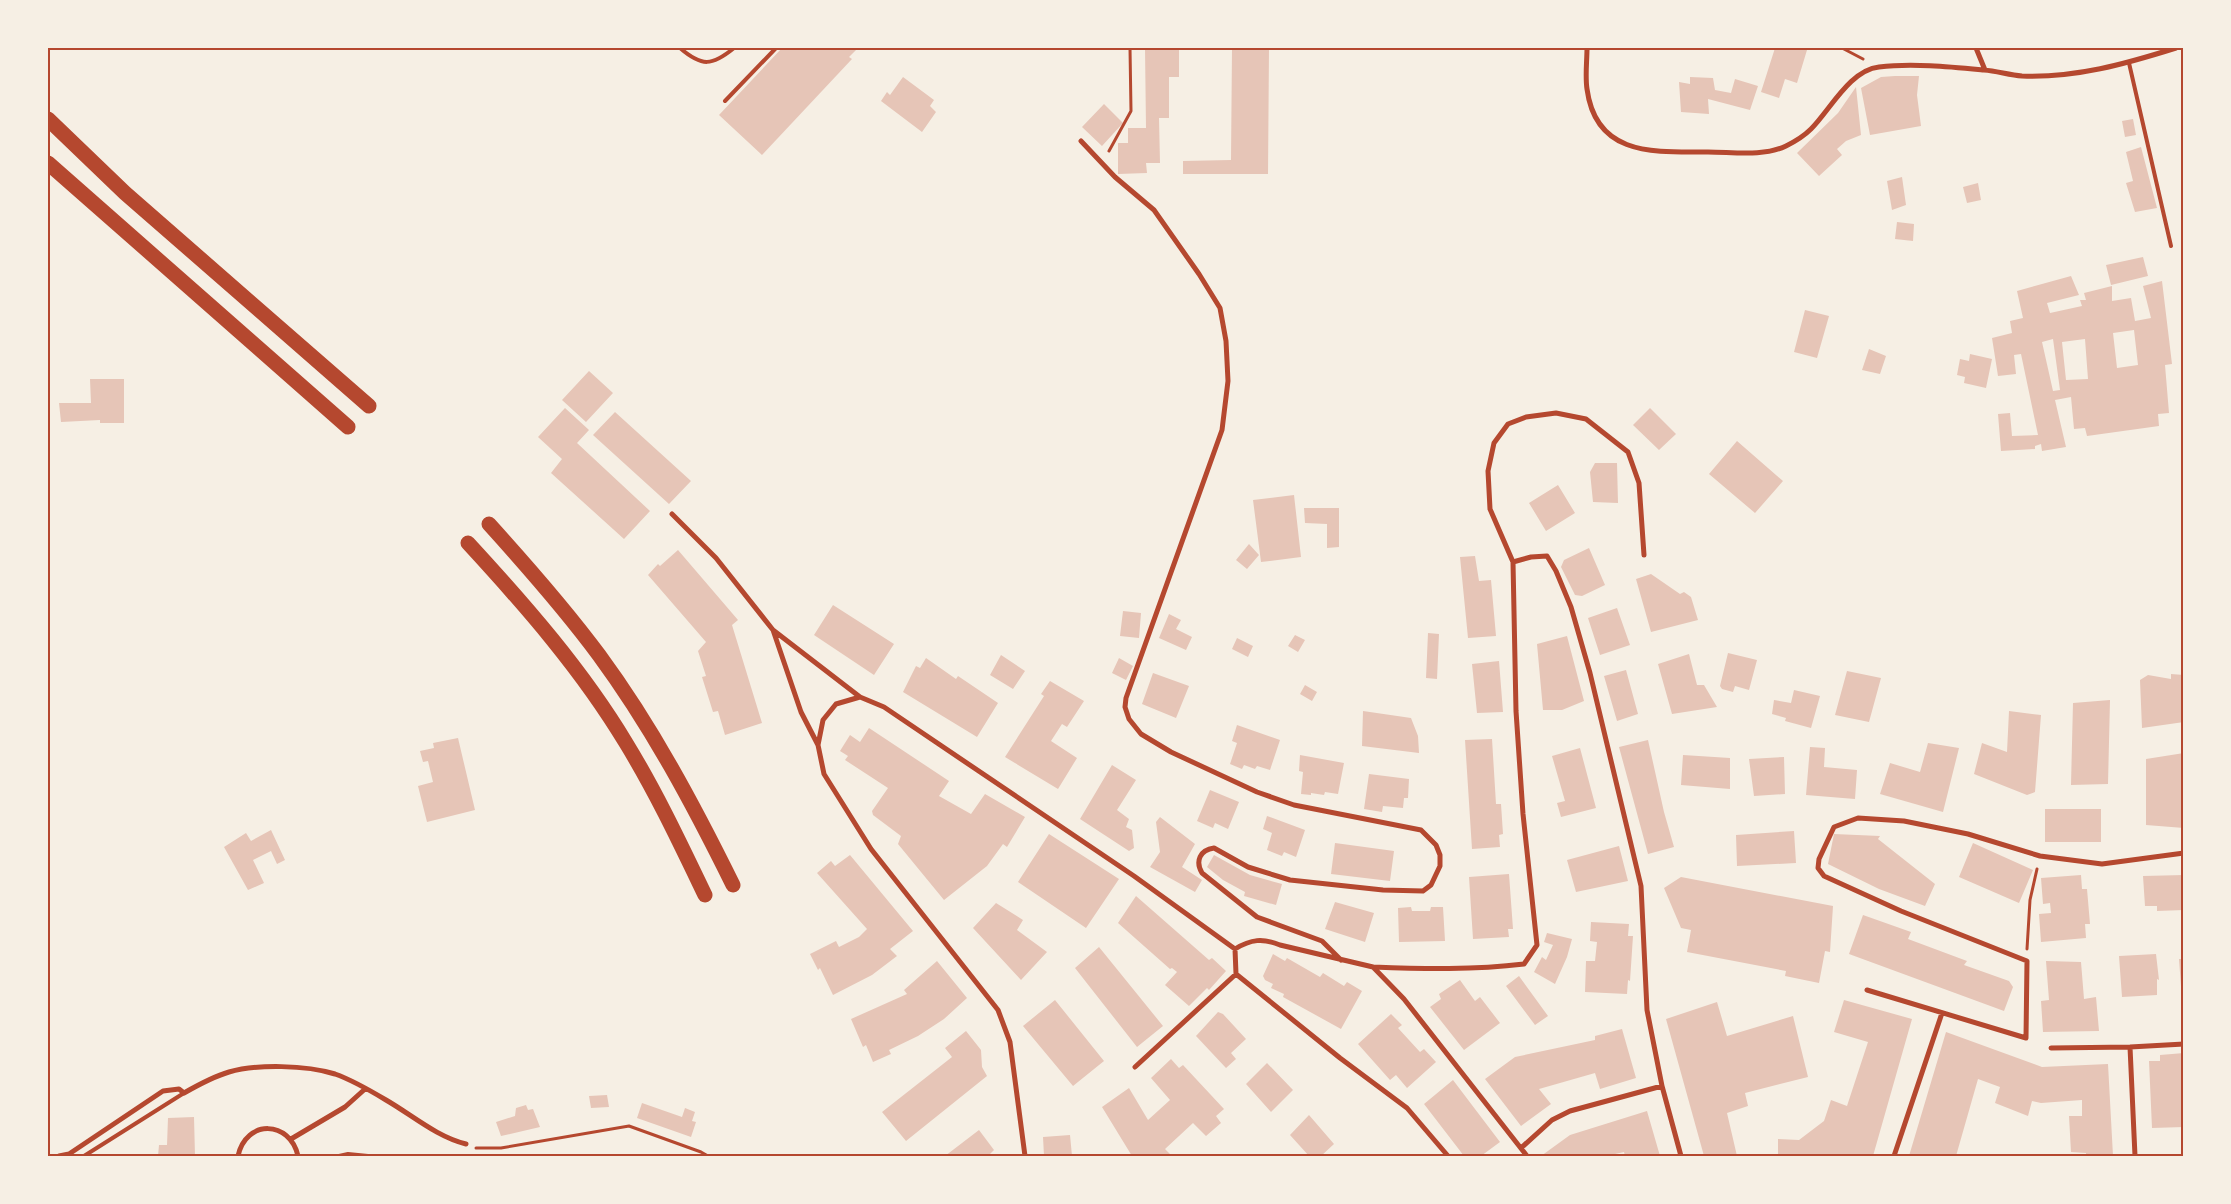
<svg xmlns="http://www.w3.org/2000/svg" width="2231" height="1204" viewBox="0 0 2231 1204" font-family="'Public Sans',sans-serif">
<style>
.building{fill:#e6c5b7;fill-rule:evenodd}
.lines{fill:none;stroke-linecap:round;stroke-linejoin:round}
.path{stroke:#b5482f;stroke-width:3}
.service{stroke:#b5482f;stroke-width:4}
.minor{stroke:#b5482f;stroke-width:5}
.motorway{stroke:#b5482f;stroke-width:15}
.neatline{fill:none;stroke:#b5482f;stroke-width:2}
</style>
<rect width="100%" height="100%" fill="#f6efe4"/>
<path class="building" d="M782 48H858L849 57 852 59 762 155 719 115Z
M1145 48H1179V77H1169V118H1159L1160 163H1146L1147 173 1118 174V143H1128V128H1146Z
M1232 48H1269L1268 174H1183V161L1231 160Z
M1775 48H1797L1807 50 1797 83 1785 79 1779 98 1761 92Z
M1895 76H1919L1917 95 1921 126 1870 135 1861 88 1881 77Z
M903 77 934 100 930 106 936 112 922 132 881 101 887 92 890 95Z
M1690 77 1713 78 1715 90 1731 93 1735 79 1758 86 1750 110 1708 99 1709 114 1681 112 1679 82 1690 84Z
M1856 87 1861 135 1846 141 1837 149 1842 155 1819 176 1797 153 1838 113Z
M1104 104 1123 123 1102 146 1082 127Z
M2133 119 2136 135 2125 137 2122 121Z
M2141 147 2157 208 2135 212 2126 183 2133 181 2126 152Z
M1902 177 1906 205 1892 210 1887 181Z
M1978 183 1981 200 1967 203 1963 187Z
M1897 222 1914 224 1913 241 1895 239Z
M2143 257 2148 276 2111 285 2106 265Z
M2071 276 2079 295 2047 303 2050 313 2082 306 2080 300H2086L2084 293 2112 286V301L2131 298 2135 321 2151 318 2143 286 2162 281 2172 364 2165 365 2169 413 2158 414 2159 426 2087 436 2085 428 2074 429 2071 397 2055 400 2066 447 2042 451 2041 444 2035 446V449L2001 451 1998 414 2010 413 2012 436 2038 435 2021 354 2014 355 2016 374 1998 376 1992 338 2012 333 2010 321 2023 318 2017 291ZM2134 330 2138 365 2117 368 2113 333ZM2053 339 2060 390 2053 391 2042 342ZM2085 339 2088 379 2066 380 2062 342Z
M1805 310 1829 316 1817 358 1794 352Z
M1869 349 1886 356 1880 374 1862 370Z
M1970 354 1992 359 1986 388 1964 383 1965 377 1957 375 1960 359 1969 361Z
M589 371 613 393 586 422 562 400Z
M90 379H124V423H100V420L61 422 59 403H91Z
M565 408 589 430 577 443 650 511 624 539 551 473 562 459 538 437Z
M1650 408 1676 434 1659 450 1633 425Z
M615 412 691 481 669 504 593 435Z
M1737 441 1783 481 1755 513 1709 474Z
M1595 463H1617L1618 503 1593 502 1590 472Z
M1558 485 1575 513 1546 531 1529 503Z
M1294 495 1301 557 1261 562 1253 500Z
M1304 508H1339V547L1327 548V524L1305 523Z
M1249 544 1259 555 1247 569 1236 560Z
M1589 548 1605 585 1582 596 1575 595 1561 567 1564 560Z
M678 550 738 620 732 625 762 723 725 735 718 711 713 712 702 677 706 676 698 651 706 642 648 575 658 564 660 566Z
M1475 556 1479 581 1491 580 1496 636 1468 638 1460 557Z
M1651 574 1680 594 1684 592 1691 597 1698 620 1651 632 1636 579Z
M833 605 894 644 874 675 814 635Z
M1617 608 1630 645 1600 655 1588 618Z
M1123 611 1141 613 1139 638 1120 636Z
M1169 614 1181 620 1176 629 1192 637 1186 650 1159 638Z
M1428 633 1439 634 1437 679 1426 678Z
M1295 635 1305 640 1298 652 1288 646Z
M1567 636 1584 701 1562 710H1543L1537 644Z
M1237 638 1253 646 1248 657 1232 649Z
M1728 653 1757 660 1749 690 1735 686 1733 692 1722 689 1720 686Z
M1689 654 1697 685H1704L1717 707 1672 714 1658 664Z
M1001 655 1025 671 1013 689 990 675Z
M926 658 956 679 958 676 998 703 977 737 903 692 916 666 920 668Z
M1119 658 1133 666 1126 680 1112 673Z
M1499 661 1503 712 1477 713 1472 664Z
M1626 670 1638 714 1617 721 1604 676Z
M1847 671 1881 678 1869 722 1835 715Z
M1153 673 1189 686 1176 718 1142 704Z
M2171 674 2184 675V722L2142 728 2140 680 2148 675 2171 679Z
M1050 681 1084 701 1067 727 1062 724 1051 741 1077 758 1058 789 1005 757 1044 696 1041 694Z
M1305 685 1317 692 1312 701 1300 694Z
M1794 690 1820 696 1811 728 1785 721 1786 718 1772 714 1774 700 1791 703Z
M2110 700 2108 784 2071 785 2073 703Z
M1363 711 1411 718 1418 736 1419 753 1362 746Z
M2009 711 2041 715 2035 792 2027 795 1974 774 1982 743 2007 752Z
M1237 725 1280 740 1270 770 1257 766 1255 769 1244 765 1242 769 1230 764 1237 743 1232 741Z
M869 728 949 781 939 796 971 814 985 794 1025 817 1007 847 1003 844 987 866 944 900 898 844 901 836 873 815 872 811 888 788 845 760 848 756 840 751 850 735 860 742Z
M458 738 475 810 427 822 418 786 433 782 428 761 423 762 420 751 434 748 433 743Z
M1492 739 1496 804H1501L1503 834 1499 835 1500 847 1472 849 1465 740Z
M1648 740 1664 812 1674 847 1648 854 1619 747Z
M1928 743 1959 748 1943 812 1880 794 1890 763 1920 772Z
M1810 747 1825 748 1824 767 1857 770 1855 799 1806 795Z
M1580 748 1596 808 1561 817 1557 803 1565 801 1552 756Z
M2184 753V828L2146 825V759Z
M1300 755 1344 763 1338 794 1325 792 1324 795 1311 793V795L1301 794 1303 772 1299 771Z
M1683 755 1730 758V789L1681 785Z
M1784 757 1785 794 1754 796 1749 759Z
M1112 765 1136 780 1117 810 1129 819 1126 827 1132 830 1134 848 1129 851 1080 819Z
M1369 774 1409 779 1408 798H1404L1403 808 1383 806 1382 812 1364 809Z
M1210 790 1239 802 1228 829 1215 823 1213 828 1197 821Z
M2045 809H2101V842H2045Z
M1267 816 1305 830 1296 857 1284 852 1282 856 1267 850 1272 833 1263 829Z
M1160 817 1195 844 1182 867 1202 880 1195 892 1150 867 1160 852 1156 822Z
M271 830 285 860 277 864 271 851 253 860 264 883 248 890 224 847 246 833 251 841Z
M1794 831 1796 863 1737 866 1736 835Z
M1049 834 1119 879 1086 928 1018 882Z
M1834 834 1880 836 1878 839 1935 884 1925 906 1879 889 1828 864Z
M1335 843 1394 851 1390 881 1331 874Z
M1973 843 2033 870 2019 903 1959 877Z
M1619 846 1628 881 1576 892 1567 860Z
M850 855 913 931 890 949 897 956 872 975 833 995 820 968 818 970 810 954 836 941 839 947 859 937 867 929 817 873 831 861 835 866Z
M1214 855 1250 875 1282 884 1276 905 1244 896 1245 892 1223 880 1207 867Z
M1509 874 1513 929H1508L1509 937 1473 939 1469 877Z
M2081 875 2082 889H2087L2090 924H2085L2086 938 2041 942 2039 914 2051 913 2050 903 2043 904 2041 878Z
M2184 875V910L2157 911V906H2145L2143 876Z
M1681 877 1833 906 1830 952 1825 951 1819 983 1785 976 1786 971 1687 952 1691 930 1681 928 1664 888Z
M1136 896 1209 960 1212 958 1226 971 1209 990 1207 988 1189 1006 1165 985 1177 972 1172 968 1170 969 1118 923Z
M1335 902 1374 913 1365 942 1325 929Z
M996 903 1023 920 1017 930 1047 952 1021 980 973 928Z
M1411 907 1412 911H1430L1431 907H1443L1445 941 1399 942 1398 908Z
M1863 915 1911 932 1908 939 1967 961 1964 965 2009 981 2013 987 2004 1011 1849 954Z
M1591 922 1629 924 1628 936H1633L1630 981 1628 980 1627 994 1585 992 1586 961H1595L1597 942 1590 941Z
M1547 933 1572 939 1567 957 1555 984 1534 972 1542 957 1546 960 1553 945 1544 942Z
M1099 947 1163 1026 1137 1047 1075 968Z
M1273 954 1285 961 1287 958 1320 977 1323 973 1344 986 1347 982 1362 991 1341 1029 1283 997 1284 994 1271 988 1273 984 1265 980 1263 976Z
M2156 954 2159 980 2157 979V995L2122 997 2119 956Z
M2179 959H2184V1000H2182Z
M937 961 967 998 944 1019 918 1036 889 1050 891 1054 873 1062 866 1045 863 1047 851 1019 907 994 904 990Z
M2046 961 2081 962 2084 999 2096 997 2099 1031 2043 1032 2041 1001 2049 1000Z
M1519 976 1548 1016 1535 1025 1506 986Z
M1460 980 1475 1001 1480 997 1500 1023 1464 1050 1430 1007 1441 999 1439 994Z
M1055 1000 1104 1061 1073 1086 1023 1026Z
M1844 1000 1912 1019 1873 1156H1778V1139L1799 1140 1824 1121 1831 1100 1847 1106 1868 1042 1834 1032Z
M1717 1002 1727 1036 1793 1016 1808 1077 1745 1093 1748 1106 1727 1113 1737 1156H1704L1666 1019Z
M1218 1012 1223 1014 1246 1039 1231 1053 1236 1059 1226 1068 1196 1036Z
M1391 1014 1402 1025 1398 1028 1420 1052 1424 1049 1436 1062 1407 1088 1396 1075 1390 1080 1358 1044Z
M1622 1029 1636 1078 1600 1089 1595 1073 1539 1089 1551 1104 1521 1126 1485 1079 1515 1057 1595 1040V1036Z
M966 1031 981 1050 982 1067 987 1076 906 1141 882 1112 952 1057 945 1048Z
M1946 1032 2042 1067 2108 1064 2113 1156H2086V1153L2071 1152 2069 1116H2082V1100L2041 1103 2032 1101 2028 1116 1995 1103 2000 1087 1978 1079 1956 1156H1909Z
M2184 1053V1127L2152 1128 2149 1061H2160V1055Z
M1171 1059 1179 1068 1183 1065 1224 1109 1216 1116 1221 1123 1206 1136 1193 1123 1165 1149 1172 1156H1132L1102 1107 1129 1088 1148 1120 1170 1100 1151 1078Z
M1267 1063 1293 1090 1271 1112 1246 1084Z
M1453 1080 1500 1142 1481 1156H1464L1424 1104Z
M607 1095 609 1107 591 1108 589 1096Z
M642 1103 682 1117 685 1108 695 1112 692 1121 696 1122 691 1137 637 1118Z
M526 1105 528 1110 533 1109 540 1127 501 1136 496 1122 515 1116 516 1108Z
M1647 1111 1660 1156H1625L1624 1152 1606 1156H1541L1570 1135Z
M1309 1115 1334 1144 1321 1156H1309L1290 1135Z
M194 1117 195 1156H158L159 1145H167L168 1118Z
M979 1130 994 1150 990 1154 992 1156H945Z
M1070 1135 1072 1156H1044L1043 1137Z"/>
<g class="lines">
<path class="path" d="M1842 48 1863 59
M1109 151 1131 111 1130 48
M2027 949 2030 900 2037 869
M476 1148H501L629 1126 701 1152 708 1156"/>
<path class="service" d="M680 48C702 67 712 66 734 48
M2129 63 2171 246
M725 101 776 48
M84 1156 184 1093
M339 1156 348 1154 368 1156"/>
<path class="minor" d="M1587 48C1587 61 1585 76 1587 89 1596 157 1655 152 1708 152 1733 152 1763 157 1786 146 1794 142 1805 135 1811 129 1830 110 1850 70 1879 67 1912 63 1952 67 1984 70 1997 71 2009 75 2022 76 2076 78 2125 64 2176 48
M1976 48 1985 70
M1081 141 1115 177 1154 210 1199 274 1220 308 1226 341 1228 381 1222 430 1126 698 1125 707 1129 719 1141 734 1171 752 1257 792 1294 805 1421 830 1436 845 1440 855V866L1431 885 1423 891 1383 890 1290 880 1248 867 1214 848C1200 850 1195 861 1202 873L1257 917 1322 941 1341 960
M672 514 716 558 773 630
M1644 555 1639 483 1628 452 1586 419 1556 413 1526 417 1508 424 1494 443 1488 471 1490 509 1513 562 1531 557 1547 556 1556 571 1571 607 1590 673 1641 886 1647 1010 1662 1086 1681 1156
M818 745 801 712 773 630 860 697
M1235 949 1236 974 1340 1058 1407 1108 1448 1156
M1373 967C1424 969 1474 970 1524 964L1537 945 1523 814 1516 711 1513 562
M1867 990 2026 1038 2027 961 1901 911 1824 876 1818 868 1819 859 1834 827 1858 818 1904 821 1968 834 2040 856 2102 864 2184 853
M2130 1047 2135 1156
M2051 1048 2130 1047 2184 1044
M1135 1067 1236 974
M291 1139 345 1107 365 1089
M1521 1148 1552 1120 1570 1111 1662 1086
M59 1156 69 1154 163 1091 179 1089 184 1093C198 1085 212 1077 229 1072 257 1064 306 1065 335 1074 352 1080 371 1091 386 1100 412 1115 437 1137 466 1144
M238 1156C246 1119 290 1120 298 1156
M1025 1156 1010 1042 998 1010 871 849 824 774 818 745 823 720 836 704 860 697 884 707 1134 876 1235 949C1251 939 1263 938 1280 945L1373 967 1404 999 1527 1156
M1894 1156 1942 1013"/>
<path class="motorway" d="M48 119 125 193 369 406
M48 163 348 427
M489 524C527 566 565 609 599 655 652 727 694 806 733 885
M468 543C526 606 582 670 626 743 656 792 680 843 705 895"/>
</g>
<rect width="2231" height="1204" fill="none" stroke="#f6efe4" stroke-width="98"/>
<rect x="49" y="49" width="2133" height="1106" class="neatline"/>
</svg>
